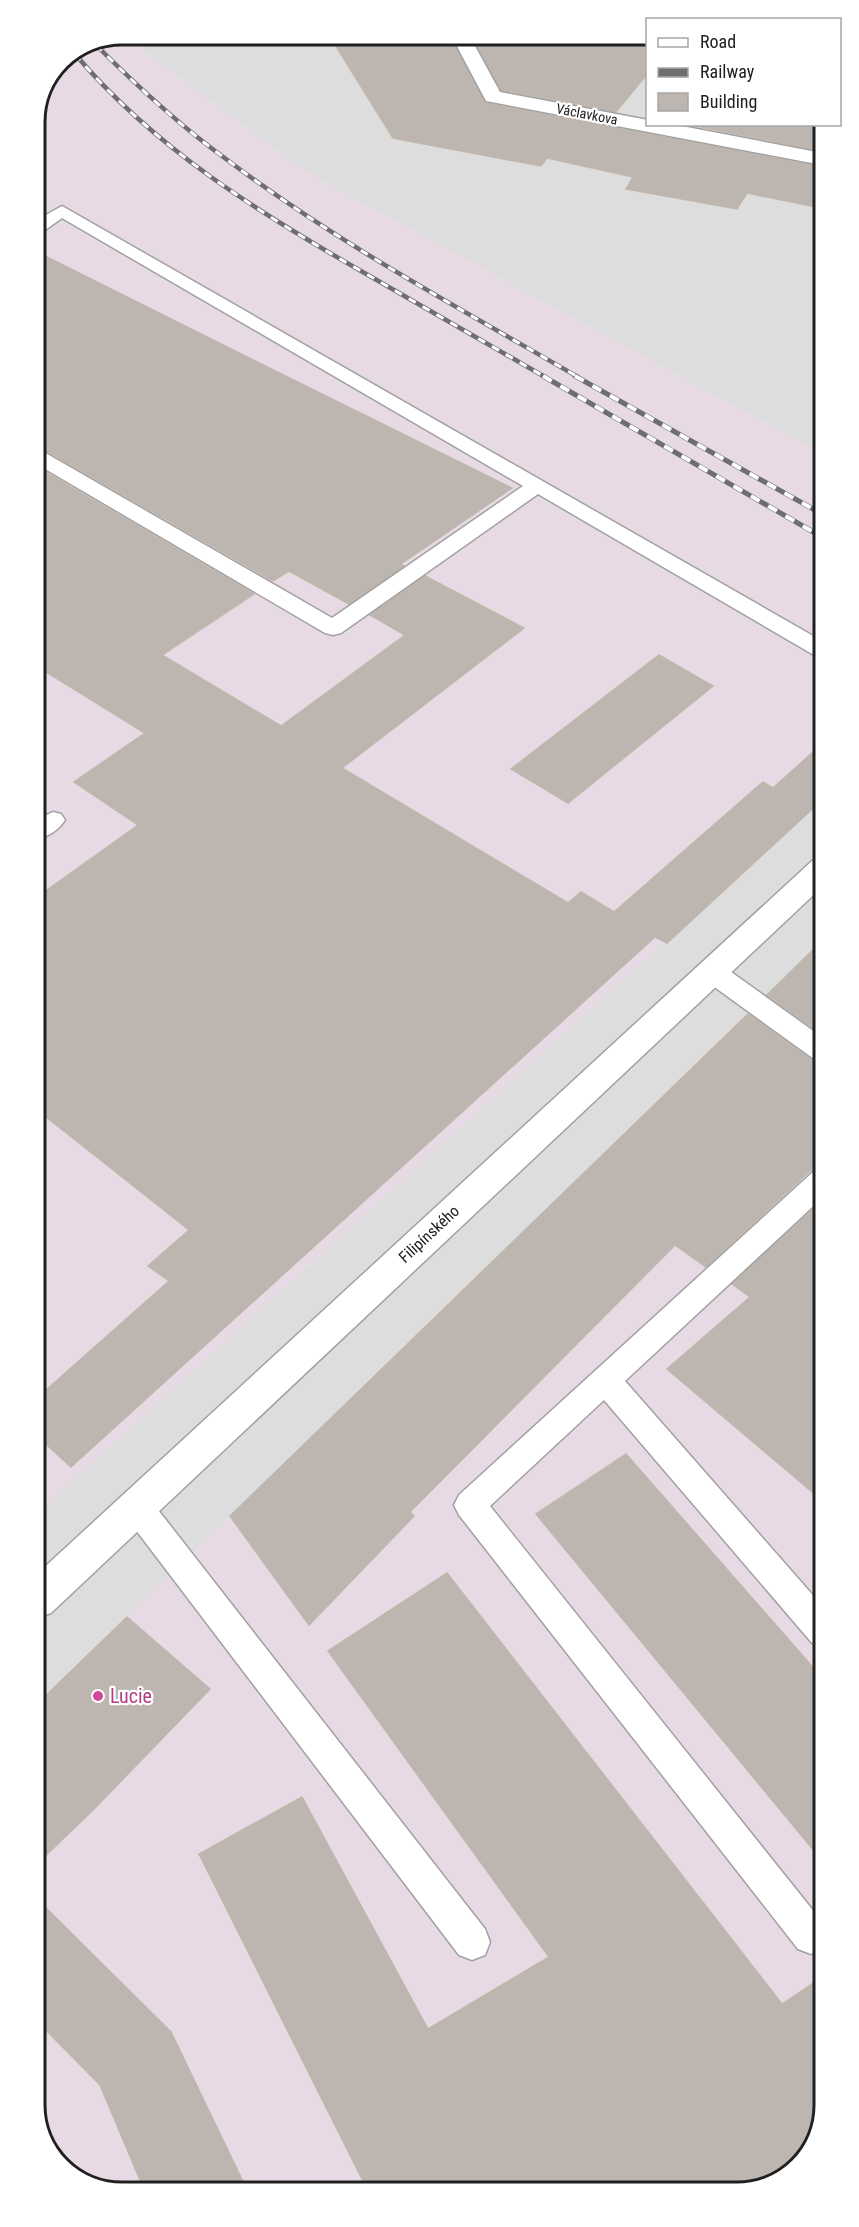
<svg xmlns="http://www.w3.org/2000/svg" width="859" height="2227" viewBox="0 0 859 2227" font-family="'Roboto Condensed',sans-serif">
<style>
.residential{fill:#dedddd}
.industrial{fill:#e8dae4}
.building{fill:#bdb6b0;stroke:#c0b6ab;stroke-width:1.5}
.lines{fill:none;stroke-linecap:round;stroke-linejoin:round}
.service-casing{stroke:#a1a1a1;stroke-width:3}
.minor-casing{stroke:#a1a1a1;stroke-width:3}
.service{fill:#fff;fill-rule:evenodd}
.minor{fill:#fff;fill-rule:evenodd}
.rail-far1-casing{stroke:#6e6e6e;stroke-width:4.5}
.rail-casing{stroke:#6e6e6e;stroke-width:5}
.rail-far1{stroke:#fff;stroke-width:3;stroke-dasharray:8;stroke-linecap:butt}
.rail{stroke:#fff;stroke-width:4;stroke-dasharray:10;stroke-linecap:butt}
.hotel-dot{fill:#d1479c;stroke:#fff;stroke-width:2}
.labels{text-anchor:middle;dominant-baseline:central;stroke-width:4.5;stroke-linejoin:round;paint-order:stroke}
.far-street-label{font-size:14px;fill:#202020;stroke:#fff}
.street-label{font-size:16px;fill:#202020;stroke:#fff}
.near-hotel-label{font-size:20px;fill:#b23c85;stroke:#fff;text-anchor:start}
.rim{fill:none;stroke:#202020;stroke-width:3}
</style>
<rect width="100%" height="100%" fill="#f0eee7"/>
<path class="residential" d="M129 35H647L648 124 821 125 822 454 304 171 145 52Z
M822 798 823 940 37 1704V1513Z"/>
<path class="industrial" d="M122 35H129L145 52 304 171 822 454V798L37 1513 35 117 60 60Z
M823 940 824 2105 806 2159 760 2189 116 2192 65 2171 38 2128 37 1704Z"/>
<path class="building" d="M329 35H449L486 103 822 167V208L747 193 737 209 626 189 633 177 547 158 541 166 393 138Z
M471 35H648V73L616 112 501 90Z
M686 124H821L822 151Z
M35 251 239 353 512 488 401 564 404 566 349 604 289 571 273 581 43 449 35 447Z
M35 466 254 594 162 655 281 726 405 635 370 615 425 576 524 628 342 768 568 903 581 892 614 912 763 782 773 788 822 744V800L667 943 655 937 71 1467 37 1436V1398L169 1281 148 1266 189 1230 36 1109V898L138 825 74 782 145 733 35 665Z
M659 655 713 686 568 803 511 769Z
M823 940V1035L767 995Z
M748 1014 813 1061 823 1064V1167L811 1170 706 1267 675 1245 410 1512 414 1516 309 1625 230 1516Z
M823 1200V1431L824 1502 667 1369 750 1297 732 1284Z
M626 1454 824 1680V1863L536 1514Z
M447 1573 782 2004 824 1976V2105L806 2159 760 2189 368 2191 199 1854 302 1797 428 2029 549 1957 328 1651Z
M127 1617 210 1689 94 1809 37 1864V1704Z
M37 1899 171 2032 248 2192H145L100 2085 37 2021Z"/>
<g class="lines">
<defs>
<path id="service" d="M62 206 822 641V657L814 655 538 494 341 633 333 635 325 633 35 463V449L42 451 332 618 523 486 62 218 41 233 35 234V221Z
M53 812 61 814 65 820C59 830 47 837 36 840V820Z
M711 962 720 964 823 1038V1062L814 1059 702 978 698 971 702 964Z
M823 1169V1197L625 1381 824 1608V1647L812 1643 604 1400 490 1506 815 1913 824 1909V1948L811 1954 798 1949 459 1515 454 1505 459 1495 813 1172Z
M137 1493 148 1497 485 1929 490 1942 485 1955 472 1960 459 1955 126 1517 121 1507 126 1497Z"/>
<path id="minor" d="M451 35H469L500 92 648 120V124H671L822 153V165L486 101Z
M823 858V886L51 1613 37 1618V1574L812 861Z"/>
</defs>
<use href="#service" class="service-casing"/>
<use href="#minor" class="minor-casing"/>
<use href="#service" class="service"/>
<use href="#minor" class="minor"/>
<defs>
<path id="rail-far1" d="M96 45C137 86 179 125 226 159 336 242 459 308 578 377
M75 54C155 149 261 214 368 275 427 309 486 343 545 377"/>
<path id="rail" d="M543 376 822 537
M575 376 822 514"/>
</defs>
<use href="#rail-far1" class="rail-far1-casing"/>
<use href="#rail" class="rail-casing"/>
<use href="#rail-far1" class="rail-far1"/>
<use href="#rail" class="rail"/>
</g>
<circle class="hotel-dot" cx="98" cy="1696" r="6"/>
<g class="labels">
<g class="far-street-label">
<text transform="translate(587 114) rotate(11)">Václavkova</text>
</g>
<g class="street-label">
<text transform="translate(429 1234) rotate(-43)">Filipínského</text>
</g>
<g class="near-hotel-label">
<text x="110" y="1696">Lucie</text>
</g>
</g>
<path d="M0 0H859V2227H0ZM122 45H737A77 77 0 0 1 814 122V2105A77 77 0 0 1 737 2182H122A77 77 0 0 1 45 2105V122A77 77 0 0 1 122 45Z" fill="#fff" fill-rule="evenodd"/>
<path class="rim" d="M122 45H737A77 77 0 0 1 814 122V2105A77 77 0 0 1 737 2182H122A77 77 0 0 1 45 2105V122A77 77 0 0 1 122 45Z"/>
<rect x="646" y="18" width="195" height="108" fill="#ffffff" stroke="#a6a6a6" stroke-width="1.5"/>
<rect x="658" y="38" width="30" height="9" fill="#ffffff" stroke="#a6a6a6" stroke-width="1.5"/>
<text x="700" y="48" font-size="18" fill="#202020">Road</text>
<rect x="658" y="68" width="30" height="9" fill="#6e6e6e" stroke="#a6a6a6" stroke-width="1.5"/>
<text x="700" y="78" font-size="18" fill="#202020">Railway</text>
<rect x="658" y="93" width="30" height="18" fill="#bdb6b0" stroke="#a6a6a6" stroke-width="1.5"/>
<text x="700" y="108" font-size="18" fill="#202020">Building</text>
</svg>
